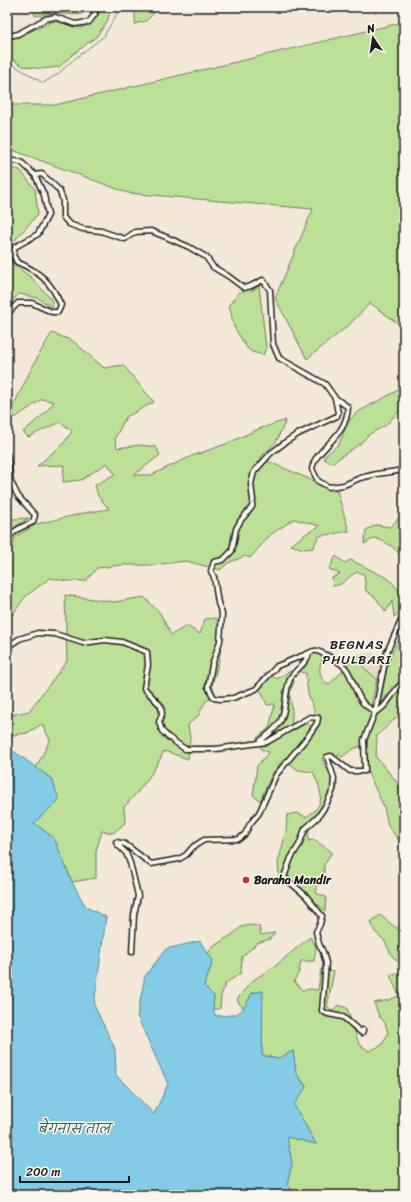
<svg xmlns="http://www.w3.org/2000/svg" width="411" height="1202" viewBox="0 0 411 1202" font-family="Sriracha,'Playpen Sans Deva',sans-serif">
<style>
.built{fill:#ecd8c2}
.green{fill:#bde099;stroke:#6c7e5a}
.water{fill:#84cce5;stroke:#5a8695}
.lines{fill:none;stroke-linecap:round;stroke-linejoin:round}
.stream{stroke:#5a8695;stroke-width:1}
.street-casing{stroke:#1c1c1c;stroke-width:7}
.street{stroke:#fbf7ec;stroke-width:4}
.poi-dot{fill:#c8321e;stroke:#fbf7ec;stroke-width:1.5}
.labels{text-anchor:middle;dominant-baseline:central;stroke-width:3;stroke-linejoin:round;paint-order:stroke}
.poi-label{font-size:12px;font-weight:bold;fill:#1c1c1c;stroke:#fbf7ec;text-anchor:start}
.neighbourhood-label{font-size:13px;letter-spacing:1px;fill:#1c1c1c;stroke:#fbf7ec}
.water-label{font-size:13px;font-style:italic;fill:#405a62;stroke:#fbf7ec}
</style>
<rect width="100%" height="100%" fill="#f4e9d9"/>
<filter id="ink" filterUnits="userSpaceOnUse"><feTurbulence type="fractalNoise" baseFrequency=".025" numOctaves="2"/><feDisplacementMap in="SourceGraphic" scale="8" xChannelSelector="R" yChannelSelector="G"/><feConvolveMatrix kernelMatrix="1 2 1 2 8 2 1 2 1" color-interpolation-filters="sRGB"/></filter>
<g filter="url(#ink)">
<path class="built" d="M367 653H373L379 658 383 663 379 676 377 679 364 668 362 664 364 655Z"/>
<path class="green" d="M33 7H81L84 12 82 14 77 15 53 13 35 16Z
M97 7H109L111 9 107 22 96 37 72 55 59 67 42 69 23 66 11 59 7 60V38L9 39 20 36 54 21 81 28 92 22 99 14Z
M133 7H155V12L146 21 135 24V12Z
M404 22V316L400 325 370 303 349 325 307 359 275 298 313 209 128 193 7 148V105H55Z
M7 167 20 170 35 189 38 214 9 247 13 264 32 278 51 299 53 308 38 298 19 294 7 306Z
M259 285 266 348 263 355 252 352 247 348 234 327 229 305 241 290H253Z
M52 333 73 341 104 368 123 365 154 402 126 417 115 438 117 448 139 445 156 447 160 455 134 475H151L192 456 226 444 256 430 286 420 276 442 260 458 337 491 349 531 319 536 313 548 304 549 291 545 307 533 320 526 294 519 270 535 250 558 245 556 228 563 220 570 186 561 154 565H121L97 568 86 581H67L50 578 26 596 7 622V555L13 546 15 537 37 524 84 513 109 509 98 496 95 485 115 474 107 463 81 480 63 482 64 465 37 466 64 443 72 431 61 422 28 437 23 432 45 413 54 402 42 399 15 418 12 408C25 383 36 357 52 333Z
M404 387V406L386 425 368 435 361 443 332 463 324 459 325 456 339 444 348 422 356 413Z
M404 511V561C396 548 389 543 375 538L364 544 366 530 376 525 391 527Z
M29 518 7 532V520L11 519Z
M336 556 345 563 351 560 389 579 404 596 402 610 394 617 392 601 386 612 375 597 366 591 364 574 357 572C345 578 347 584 333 586L332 578 340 574 329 569Z
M65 595 114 602 144 597 160 613 171 635 187 626 200 634 205 619 216 618C226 644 219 660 212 686L216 695 205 702 198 716 188 725 190 738 188 759 164 751C154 773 140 790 124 807L125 823 113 833 102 831 96 851V878L72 882 54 838 34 823 52 779 36 768 50 740 42 724 27 733 7 736V716L29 711 67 661Z
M404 629V680L391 688 380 706C383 690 385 669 392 654 395 645 402 638 404 629Z
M317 653 323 657C318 669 318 676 328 685 331 682 335 679 338 676 346 668 351 654 364 655L362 664 364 668 377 679 370 712 373 716 388 707 401 688 404 687V696L399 715 377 736 376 757 397 782 404 801V847L388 826 384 807 368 773 361 746 351 750 342 757C335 753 330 753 322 758L326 768 338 784C333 801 324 817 309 827L308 841 314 840 332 852 324 865V873L318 884 316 893 326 897 325 911 302 889 284 883 279 876 278 863 286 832 287 815 297 813 306 817C327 804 322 792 313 772L298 770 289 763 292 756 281 762 271 776 260 801 253 795 257 766 269 752 262 750 257 738 269 728 275 704 267 705 260 689 271 675 277 679 290 671 294 682C286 699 293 700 292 716 292 721 291 727 290 732L307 723 311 727C320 715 311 706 308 693 307 686 306 680 306 673L300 672V669L305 667 312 654Z
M380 915 396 928H400L401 918 404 923V1195H295L287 1184 292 1163 287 1137 316 1144 294 1105 306 1086 296 1073 293 1051 277 1059 262 1055V991L252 993 244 1008 240 1005 237 999 252 981 275 966 310 937 316 946 314 961H301L299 972 294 981 302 990 311 989 318 990 321 969 334 972 327 1007 333 1010 338 1005 347 1008 359 1044 369 1051 382 1045 388 1033 385 1023 379 1016 374 1003 389 1000 399 996 390 975 403 971 402 965 392 956 384 940 375 932 371 922Z
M250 925 259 926 261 935 275 933 270 939 257 943 242 957 241 973 226 983 221 996 220 1008 213 1010 214 996 204 986 213 961 208 953 214 946 233 934 241 927Z"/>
<path class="water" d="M12 750 52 779 59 800 34 823 54 838 72 882 86 907 106 917 94 1005 115 1049 116 1075 154 1114 168 1084 137 1016 145 976 166 949 200 941 213 961 204 986 214 996 213 1010 216 1016C241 1015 240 1015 252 993L263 991 262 1055 277 1059 293 1051 296 1073 306 1087 294 1105 316 1144 287 1137 292 1163 287 1184 295 1195H7V752Z"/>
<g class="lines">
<path class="stream" d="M7 64H12L43 83 58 74 72 61 104 36 119 10V7"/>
<defs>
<path id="street" d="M7 34 9 36 18 34 45 19 55 17 75 24 89 22 95 14V9L92 7
M7 160 21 162 35 175
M7 314 18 303H32L52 312H58L61 305C51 282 40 272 17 262L13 255 15 247 38 234 48 215 44 195 35 175 42 174 59 190 63 200V217L69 224 83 229 101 231 125 239 135 232 151 231 166 237 189 247 206 257 213 267 228 276 244 288 251 286 263 280 270 290 273 344 279 358 325 384 335 398 348 407C347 431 330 440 317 457 314 460 313 465 312 469L318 481 329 487 344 485 360 478 377 474 404 470
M7 454 11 482 18 496 35 515 33 522C24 526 10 531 7 542
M7 647 19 639 38 633 55 634 83 643 105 640 122 642 147 652 148 665 144 688 161 706 162 714 159 722 162 731 168 737 185 749H216L267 742 310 717 318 718 317 723 309 735 276 775 259 813 250 824 245 834 239 839 204 840 193 847 186 855 179 859 151 864 125 844 116 842 117 844 126 853 130 863 136 887 138 896 134 915 132 952
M309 653 277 666 256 689 233 698 220 699 214 698 208 687 212 665 220 641 222 614 218 603 214 577 211 571 214 562 223 560 232 551 236 529 241 520 252 507 253 500 251 484 254 472 271 453 287 441 298 434 337 416 338 413 335 398
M259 742C267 735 276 730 281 720 287 707 284 691 291 677 296 669 308 662 309 653 316 648 319 652 326 655 356 669 347 677 361 700 363 705 371 709 375 712 386 710 394 688 404 682
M363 1030 362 1033 343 1017 328 1014 322 1011 326 963 323 952 319 944 316 932 320 924 322 916 306 896 284 877 291 858 299 845 305 829 318 817 326 805 333 790 334 778 327 757 331 756 350 771H365L364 740 375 712 387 652 404 614"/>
</defs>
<use href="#street" class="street-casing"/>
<use href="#street" class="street"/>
</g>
</g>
<circle class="poi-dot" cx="246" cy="880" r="4"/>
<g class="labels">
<g class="poi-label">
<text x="254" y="880">Baraha Mandir</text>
</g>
<g class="neighbourhood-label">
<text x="357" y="644">BEGNAS<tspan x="357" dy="15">PHULBARI</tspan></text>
</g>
<g class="water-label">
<text x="74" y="1128">बेगनास ताल</text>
</g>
</g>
<rect width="411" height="1202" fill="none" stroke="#fbf7ec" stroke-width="24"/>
<rect x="12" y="12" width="387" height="1178" fill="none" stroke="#1c1c1c" stroke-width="1.5" filter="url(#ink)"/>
<g transform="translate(373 38) rotate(347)" stroke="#fbf7ec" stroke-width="3" paint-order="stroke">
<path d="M0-3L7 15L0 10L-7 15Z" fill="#1c1c1c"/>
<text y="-6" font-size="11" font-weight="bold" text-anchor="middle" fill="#1c1c1c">N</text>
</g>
<path d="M20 1176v6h109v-6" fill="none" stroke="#1c1c1c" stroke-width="2"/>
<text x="26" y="1176" font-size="12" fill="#1c1c1c" stroke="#fbf7ec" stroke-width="3" paint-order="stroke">200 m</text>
</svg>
